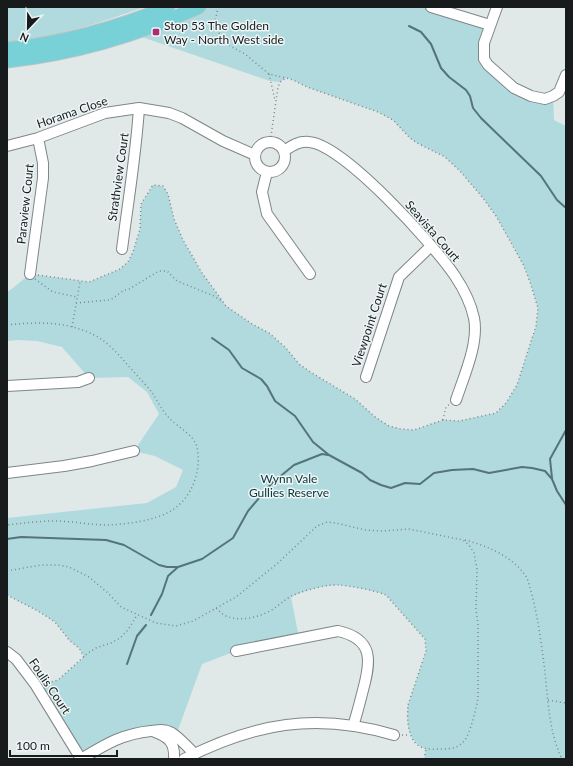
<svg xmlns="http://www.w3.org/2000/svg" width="573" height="766" viewBox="0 0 573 766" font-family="Lato,sans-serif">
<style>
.green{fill:#b0dade}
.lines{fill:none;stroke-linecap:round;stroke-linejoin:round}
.stream{stroke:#547477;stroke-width:2}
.minor-casing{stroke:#7f8687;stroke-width:12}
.major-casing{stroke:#c3c4c4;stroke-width:15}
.path{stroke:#818787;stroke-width:1.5;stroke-dasharray:1 3;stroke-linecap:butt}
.minor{stroke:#fff;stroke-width:10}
.major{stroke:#77d1d7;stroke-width:13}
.poi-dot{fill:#af2a70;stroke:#edf5f6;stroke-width:1.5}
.labels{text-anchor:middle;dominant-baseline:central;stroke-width:3;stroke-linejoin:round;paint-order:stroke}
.poi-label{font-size:12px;fill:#181b1b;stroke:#edf5f6;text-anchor:start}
.street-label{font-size:12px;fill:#181b1b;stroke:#edf5f6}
.park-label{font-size:12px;fill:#083639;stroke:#edf5f6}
</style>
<rect width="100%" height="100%" fill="#e0e8e8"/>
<path class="green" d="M7 7H145C100 22 54 39 7 42Z
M199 7H431L490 25 484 59 514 88 553 96 554 120 566 126V759H424L426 749C408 743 406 722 408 705L426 651 425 639 386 595C376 591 348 585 337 585 324 585 303 591 291 597L299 638 236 651 202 664 178 730 162 726 140 732 81 759 37 686 58 680 84 657 79 648 70 641 55 622 38 611 7 595V518L147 503 176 487 183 470 155 456 134 451 159 414 147 392 128 377 89 378 62 347 37 341 18 340 7 341V292L13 288 30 274 89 282 120 269 128 262 133 252 140 229 141 204 153 185 163 186 168 194 174 219 183 240 202 273 226 306 252 324 269 333 286 348 299 364 312 373 355 399 375 417 389 426 401 429 414 430 443 420 459 421 496 413 506 403 517 385 536 326 538 308 530 282 523 264 496 216 483 198 460 171 445 157 417 143 410 138 393 120 378 112 338 98 307 87 293 80 286 78 280 82 270 81 133 34Z"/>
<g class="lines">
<path class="stream" d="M409 26 421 32 431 44 441 68 449 77 466 90 470 96 473 108 481 118 541 176 557 200 566 208
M212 338 229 350 242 368 261 379 267 386 275 401 295 416 313 442 329 455 362 473 370 480 381 485 391 488 405 483 420 484 434 473 452 470 473 469 489 473 522 467 532 468 545 471 552 479 557 491 566 505
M552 478 550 459 566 430
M7 539 21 537 106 540 124 545 159 565 167 567H178L202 559 233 538 248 511 271 484 294 465 322 454 328 455
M151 615 162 594 168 576 178 567
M127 664 137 636 146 625"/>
<defs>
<path id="minor" d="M431 7 490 25
M497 7 484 43V59L488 65 514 88 531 96 545 99 553 96 559 92 566 75
M255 157a15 15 0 1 1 30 0a15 15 0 1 1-30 0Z
M7 146 38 138 105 113 139 108 169 113 182 118 223 141 255 155
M284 151C293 145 299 141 309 142 343 144 435 246 455 276 463 288 471 304 474 318 479 343 464 376 456 400
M267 172 262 192 267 214 310 274
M122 249C128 202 136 155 139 108
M30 274 43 178V163L38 138
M366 377 399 277 431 246
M7 386 78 382 89 378
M7 473 64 466 92 461 134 451
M236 651 338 631C374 639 371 661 363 690 360 702 357 714 353 726
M7 652 16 659 35 684 81 759
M155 732C169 737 175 743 174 759
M81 759C106 744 122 734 151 731 159 730 166 729 172 733 179 737 188 748 195 754
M184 759C255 723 316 712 394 735"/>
<path id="major" d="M7 49C62 43 117 28 168 7
M7 61C73 54 138 35 199 7"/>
</defs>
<use href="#minor" class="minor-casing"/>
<use href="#major" class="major-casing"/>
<path class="path" d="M218 7 214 27 230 46 245 54 269 74 286 78
M269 74 275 100
M38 275 89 282 120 269 128 262 133 252 140 229 141 204 153 185 163 186 168 194 174 219 183 240 202 273 226 306 252 324 269 333 286 348 299 364 312 373 355 399 375 417 389 426 401 429 414 430 443 420 459 421 496 413 506 403 517 385 536 326 538 308 530 282 523 264 496 216 483 198 460 171 445 157 417 143 410 138 393 120 378 112 338 98 307 87 293 80 286 78 280 82 278 87 270 143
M35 279 53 292 77 297
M76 303 109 300C117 297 121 290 129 289L159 271H167L177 281 214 296 223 302
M7 325C36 322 63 321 90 333 109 341 121 358 135 373 141 380 148 387 153 394 158 402 163 412 170 419 178 427 194 435 197 447 202 471 192 498 171 511 153 521 128 524 107 525 90 525 72 521 55 521 39 521 23 523 7 525
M72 327 80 282
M443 420 446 407 450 404
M465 540C488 546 514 557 527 578 537 608 541 641 545 672 548 701 549 732 562 759
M7 571 41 565H58L69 567 89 577 108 593 121 607 156 623 176 626 193 621 236 597 278 563 317 526 327 522 336 523 365 530 383 531 409 529 463 540 469 545 474 553 477 569 476 609 478 625V697C477 706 470 735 464 741 458 748 451 749 442 749 435 749 427 750 421 747 407 741 407 718 408 705L426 651 425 639 386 595C373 590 352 586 338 585 328 584 306 590 296 594 288 597 283 602 276 607 264 616 243 622 229 617 224 616 220 612 216 608
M7 595 38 611 55 622 70 641 79 648 84 657
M44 684 58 680 88 653 96 648 111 643 120 638 128 630 137 615
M548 700 566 703
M402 735H410
M424 759 426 749"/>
<use href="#minor" class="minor"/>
<use href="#major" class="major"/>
</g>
<rect class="poi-dot" x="152" y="28" width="8" height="8" rx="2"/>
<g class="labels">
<g class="poi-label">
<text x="164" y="25">Stop 53 The Golden<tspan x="164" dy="14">Way - North West side</tspan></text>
</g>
<g class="street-label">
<text transform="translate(72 112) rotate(-19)">Horama Close</text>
<text transform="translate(118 177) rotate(-82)">Strathview Court</text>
<text transform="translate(25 204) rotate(-84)">Paraview Court</text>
<text transform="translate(433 231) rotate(49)">Seavista Court</text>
<text transform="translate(369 325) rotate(-72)">Viewpoint Court</text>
<text transform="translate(50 686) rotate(56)">Foulis Court</text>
</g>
<g class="park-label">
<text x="289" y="478">Wynn Vale<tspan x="289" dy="14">Gullies Reserve</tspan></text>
</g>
</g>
<rect width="573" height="766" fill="none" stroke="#181b1b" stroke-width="16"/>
<g transform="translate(28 28) rotate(202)" stroke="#edf5f6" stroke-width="3" paint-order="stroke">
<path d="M0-3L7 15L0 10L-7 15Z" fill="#181b1b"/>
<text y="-6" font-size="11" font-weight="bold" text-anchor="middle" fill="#181b1b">N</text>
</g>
<path d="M10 750v6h107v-6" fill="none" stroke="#181b1b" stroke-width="2"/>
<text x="16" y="750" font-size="12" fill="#181b1b" stroke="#edf5f6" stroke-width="3" paint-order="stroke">100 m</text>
</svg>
